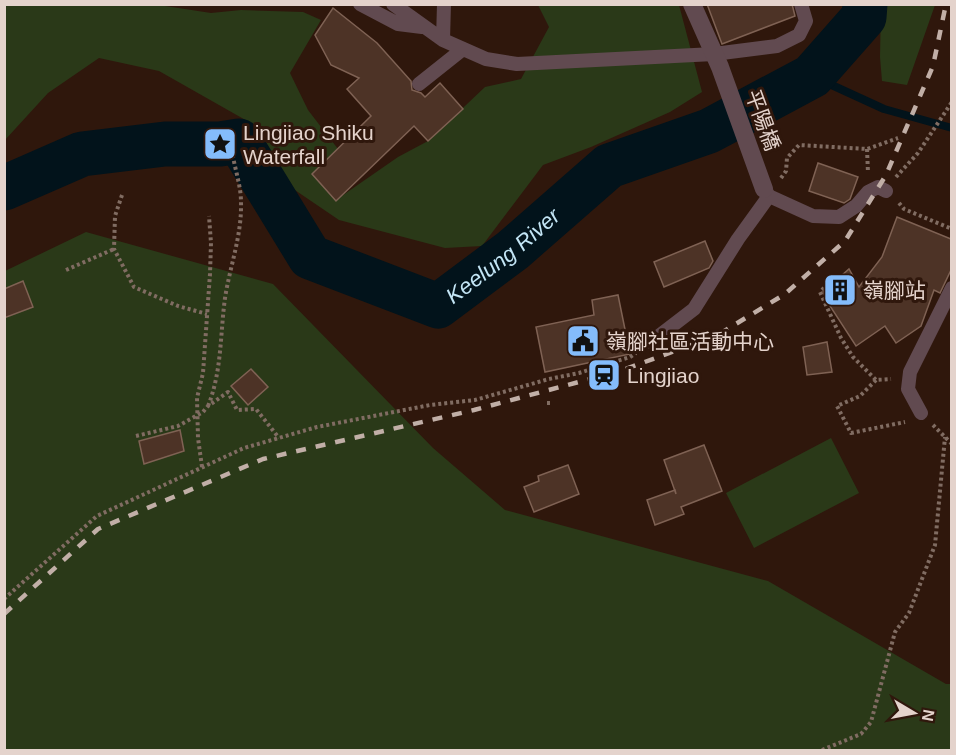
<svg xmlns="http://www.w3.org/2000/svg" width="956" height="755" viewBox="0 0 956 755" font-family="Arial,'Noto Sans TC',sans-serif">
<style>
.green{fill:#2a3918}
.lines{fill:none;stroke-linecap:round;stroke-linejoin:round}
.stream{stroke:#02131b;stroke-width:8}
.river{stroke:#02131b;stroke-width:45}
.building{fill:#4d3326;stroke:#7f6254;stroke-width:1.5}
.path{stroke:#806c62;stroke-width:4;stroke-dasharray:3 3;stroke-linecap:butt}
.lane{stroke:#614a50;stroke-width:14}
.street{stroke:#614a50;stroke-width:18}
.rail{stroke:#c1afa7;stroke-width:4.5;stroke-dasharray:10 10;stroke-linecap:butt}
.labels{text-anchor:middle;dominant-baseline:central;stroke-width:6;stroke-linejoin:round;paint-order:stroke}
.street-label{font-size:21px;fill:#e4d3cc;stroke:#2f170c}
.poi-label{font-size:21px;fill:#e4d3cc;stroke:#2f170c;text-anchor:start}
.water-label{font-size:22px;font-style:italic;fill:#c3e5f5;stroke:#2f170c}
</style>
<rect width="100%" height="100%" fill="#2f170c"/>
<path class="green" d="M152 4 211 13 241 10 303 12 321 20 290 73 308 110 338 149 312 174 336 200 398 157 428 141 485 87 521 79 549 27 538 5H679L702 92 670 112 591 147 543 165 482 246 445 248 339 220 286 184 249 122 159 71 99 58 48 93 5 140V5Z
M881 5H935L907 85 882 81 880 57Z
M86 232 273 284 433 448 505 510 768 581 946 684H951V750H5V271Z
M831 438 859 493 754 548 726 493Z"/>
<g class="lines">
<path class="stream" d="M812 76 884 109 952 128"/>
<path class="river" id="s1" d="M4 188 82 154 165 144H220L239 141 310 257 438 306 513 250 609 166 709 131 812 76 864 17 865 4"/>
</g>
<path class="building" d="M707 4H792L795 16 722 44Z
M333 8 377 43 411 81 412 90 421 93 425 97 440 83 463 109 428 141 414 126 336 201 312 174 371 116 347 89 359 78 331 65 315 35Z
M818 163 858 177 850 199 844 203 809 191Z
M897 217 951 239V270L940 293 934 290 921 326 896 343 885 326 856 346 830 306 823 292 849 269 859 287 882 257Z
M705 241 713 261 709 268 664 287 654 262Z
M23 281 33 307 4 318V289Z
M618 295 630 354 545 372 536 327 594 315 592 300Z
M827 342 832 372 807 375 803 347Z
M251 369 268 387 248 405 231 386Z
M180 430 184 451 144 464 139 441Z
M704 445 722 491 681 507 684 514 655 525 647 500 675 490 676 494 664 460Z
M568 465 579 494 534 512 524 487 539 481 538 476Z"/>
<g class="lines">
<path class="path" d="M867 149 868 173
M896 177 918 153 952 102
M781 178 786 171 787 158 799 145 867 149 898 138
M122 195 115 216 114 249 134 287 178 306 207 314
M899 203 904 209 952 229
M66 270 114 249
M830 279 831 281 820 292 841 338 853 357 876 380 891 379
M876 380 860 396 837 406 851 433 905 422
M547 403H550
M208 406C222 371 220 335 225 298 230 266 242 235 241 202 241 188 236 172 233 157
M933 425 952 444
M136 436 178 426 203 412 208 406 228 392 237 410 256 409 279 438
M202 467 198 438 197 398 203 373 210 274 211 243 209 216
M4 599 97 516 244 448 317 427 430 405 475 400 549 379 579 373 630 357 636 353
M822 750 861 734 871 722 895 632 909 613 935 545 945 437"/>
<path class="lane" d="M360 4 398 24 422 27
M393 4 443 40 486 59 517 64 714 54 777 46 799 35 806 21 801 4
M443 40 444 4
M419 84 463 49
M765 190 769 196 813 216 839 217 856 206 868 192 878 187 886 191
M651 342 694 309 738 239 769 196
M921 413 908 389 910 372 952 288"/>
<path class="street" d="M692 4 720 67 764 189"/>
<path class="rail" d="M4 614 98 529 263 459 474 410 620 371 716 336 785 294 845 241 886 175 933 66 946 4"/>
</g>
<defs>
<symbol id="sight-square" viewBox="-11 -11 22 22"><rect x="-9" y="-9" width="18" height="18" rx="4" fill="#84bcfb" stroke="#2f170c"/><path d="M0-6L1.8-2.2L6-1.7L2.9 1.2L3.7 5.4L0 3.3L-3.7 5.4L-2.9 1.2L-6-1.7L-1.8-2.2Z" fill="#111"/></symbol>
<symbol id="building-square" viewBox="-11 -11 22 22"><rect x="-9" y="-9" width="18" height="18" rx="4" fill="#84bcfb" stroke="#2f170c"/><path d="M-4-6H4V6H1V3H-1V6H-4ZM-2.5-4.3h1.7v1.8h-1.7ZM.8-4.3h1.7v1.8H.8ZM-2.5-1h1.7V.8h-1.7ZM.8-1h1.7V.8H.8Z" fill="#111"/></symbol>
<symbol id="civic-square" viewBox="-11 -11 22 22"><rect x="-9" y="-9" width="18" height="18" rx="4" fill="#84bcfb" stroke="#2f170c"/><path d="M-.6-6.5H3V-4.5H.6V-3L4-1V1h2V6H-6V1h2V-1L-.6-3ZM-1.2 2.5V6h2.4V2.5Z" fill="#111"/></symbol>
<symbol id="station-square" viewBox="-11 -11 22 22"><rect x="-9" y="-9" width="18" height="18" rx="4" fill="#84bcfb" stroke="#2f170c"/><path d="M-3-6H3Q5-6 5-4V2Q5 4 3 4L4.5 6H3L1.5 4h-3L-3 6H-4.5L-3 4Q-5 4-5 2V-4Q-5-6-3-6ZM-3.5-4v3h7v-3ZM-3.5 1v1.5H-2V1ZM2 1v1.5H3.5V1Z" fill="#111"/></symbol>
</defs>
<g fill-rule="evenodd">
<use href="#sight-square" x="201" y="125" width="38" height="38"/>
<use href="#building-square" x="821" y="271" width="38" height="38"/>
<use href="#civic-square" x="564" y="322" width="38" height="38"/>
<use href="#station-square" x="585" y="356" width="38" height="38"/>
</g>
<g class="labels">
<g class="street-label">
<text transform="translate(763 120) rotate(70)">平陽橋</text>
</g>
<g class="poi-label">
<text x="243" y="132">Lingjiao Shiku<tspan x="243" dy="24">Waterfall</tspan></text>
<text x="863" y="290">嶺腳站</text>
<text x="606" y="341">嶺腳社區活動中心</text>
<text x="627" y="375">Lingjiao</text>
</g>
<g class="water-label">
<text stroke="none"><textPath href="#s1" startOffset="598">Keelung River</textPath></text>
</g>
</g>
<rect width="956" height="755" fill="none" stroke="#e4d3cc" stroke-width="12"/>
<g transform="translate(914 713) rotate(100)" stroke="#2f170c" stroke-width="4.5" paint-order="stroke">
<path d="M0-4.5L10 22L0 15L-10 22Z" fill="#e4d3cc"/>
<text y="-9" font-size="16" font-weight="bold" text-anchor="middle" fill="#e4d3cc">N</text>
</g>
</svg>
